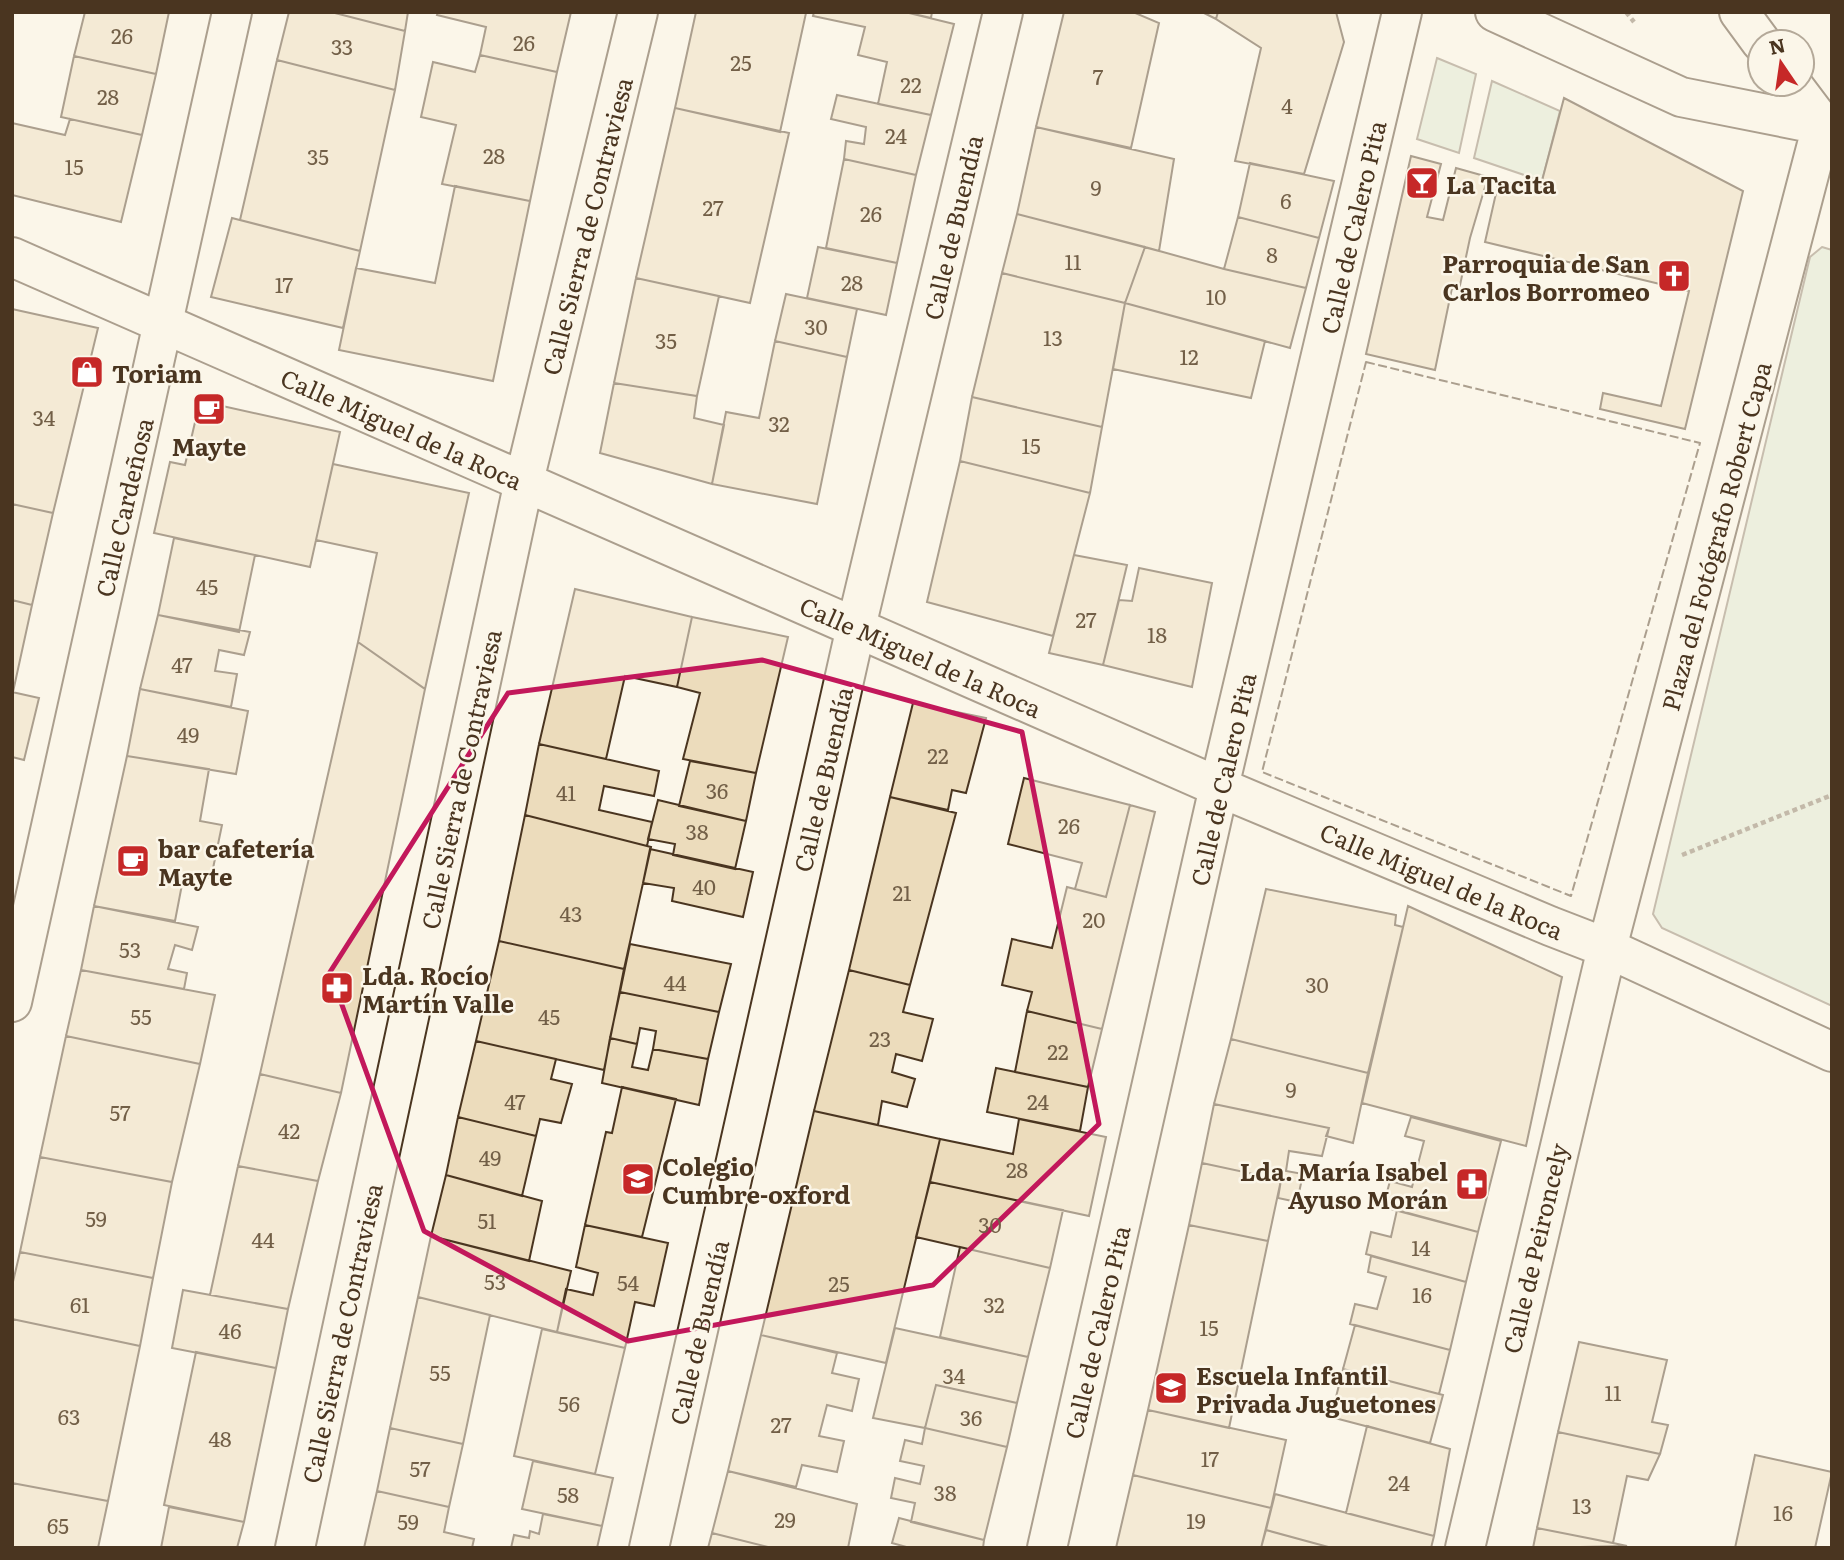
<svg xmlns="http://www.w3.org/2000/svg" width="1844" height="1560" viewBox="0 0 1844 1560" font-family="Literata,serif">
<style>
.green{fill:#dce7d0;stroke:#887966;stroke-width:2}
.building{fill:#ecdcbc;stroke:#4a3520;stroke-width:2}
.lines{fill:none;stroke-linecap:round;stroke-linejoin:round}
.street-casing{stroke:#4a3520;stroke-width:42}
.primary-casing{stroke:#4a3520;stroke-width:42}
.path{stroke:#7f6f5c;stroke-width:4.5;stroke-dasharray:5 3.5;stroke-linecap:butt}
.street{stroke:#fbf6e9;stroke-width:38}
.primary{stroke:#fbf6e9;stroke-width:38}
.fence{stroke:#4a3520;stroke-width:2;stroke-dasharray:9 3.5;stroke-linecap:butt}
.marked{fill:none;stroke:#c2185b;stroke-width:5;stroke-linejoin:round}
.labels{text-anchor:middle;dominant-baseline:central;stroke-width:5;stroke-linejoin:round;paint-order:stroke}
.number-label{font-size:21px;fill:#725f47}
.poi-label{font-size:24px;font-weight:bold;fill:#4a3520;stroke:#fbf6e9;text-anchor:start}
.street-label{font-size:24px;fill:#4a3520;stroke:#fbf6e9}
</style>
<rect width="100%" height="100%" fill="#fbf6e9"/>
<path class="green" d="M1437 58 1476 74 1459 153 1417 139Z
M1492 81 1560 111 1542 181 1474 158Z
M1822 247 1832 250V1006L1662 928 1653 914 1810 257Z"/>
<path class="building" d="M85 12H169L156 74 74 56Z
M289 12H331L405 31 395 90 277 60Z
M331 12H408L405 31Z
M438 12H571L557 72 480 55 486 27 437 15Z
M696 12 806 13 780 132 675 108Z
M814 12H905L954 24 931 115 878 104 887 62 858 55 865 27 813 16Z
M905 12H932L931 18Z
M1064 12H1133L1159 23 1131 148 1036 127Z
M1202 12H1218L1216 19Z
M1218 12H1336L1344 42 1304 174 1235 161 1261 48 1216 19Z
M480 55 557 72 530 201 442 184 456 125 421 117 433 62 475 72Z
M74 56 156 74 142 135 61 117Z
M277 60 395 90 360 251 240 220Z
M837 95 931 115 916 175 844 159 846 141 864 144 866 127 831 119Z
M1564 98 1743 191 1685 429 1600 409 1603 393 1661 406 1689 291 1485 242 1499 180 1539 192Z
M675 108 789 133 750 303 636 278Z
M70 119 142 135 121 222 12 195V123L65 135Z
M1036 127 1174 159 1159 251 1017 214Z
M1411 156 1441 164 1427 217 1443 220 1456 168 1488 177 1470 238 1459 290 1452 288 1435 370 1366 354Z
M844 159 916 175 897 263 826 248Z
M1250 163 1334 181 1319 238 1238 217Z
M455 186 530 201 493 381 339 350 356 268 435 283Z
M1017 214 1145 247 1125 303 1002 273Z
M1238 217 1319 238 1306 288 1224 269Z
M232 218 360 251 343 328 211 297Z
M818 247 897 263 886 315 807 298Z
M1145 247 1224 269 1306 288 1290 348 1125 303Z
M1002 273 1125 303 1102 427 972 397Z
M636 278 719 296 697 396 614 383Z
M786 294 857 309 847 357 775 341Z
M1125 303 1265 341 1251 398 1113 369Z
M12 309 98 328 53 513 12 504Z
M775 341 847 357 817 504 712 484 726 412 759 418Z
M614 383 697 396 694 418 724 425 712 484 600 453Z
M972 397 1102 427 1090 493 960 461Z
M200 401 340 432 310 567 154 533 170 462 185 465Z
M960 461 1090 493 1053 636 927 602Z
M333 464 469 493 425 689 358 642 377 553 316 540Z
M12 504 53 513 32 605 12 600Z
M174 538 255 555 239 632 158 615Z
M1074 555 1127 565 1103 665 1049 653Z
M1139 568 1212 583 1192 687 1103 665 1119 600 1132 601Z
M575 589 692 617 677 687 625 676 606 759 539 744Z
M12 600 32 605 13 692H12Z
M158 615 250 632 244 655 219 650 215 671 237 674 231 707 140 689Z
M692 617 788 637 756 773 683 759 700 693 677 687Z
M358 642 425 689 341 1093 260 1074Z
M140 689 248 711 236 774 127 756Z
M12 692 39 698 24 760 12 757Z
M913 703 986 718 966 793 952 790 948 810 890 797Z
M539 744 659 771 654 796 604 786 599 810 652 822 647 846 525 815Z
M127 756 209 769 200 821 222 825 211 878 184 874 175 921 94 906Z
M690 761 756 773 746 821 679 806Z
M1024 778 1130 805 1106 897 1075 889 1082 863 1008 844Z
M890 797 956 813 910 985 849 970Z
M658 800 746 821 735 869 673 855 675 844 648 839Z
M1130 805 1155 812 1102 1029 1027 1011 1032 992 1002 985 1012 939 1052 948 1067 887 1106 897Z
M525 815 651 847 624 969 499 941Z
M650 849 753 872 743 917 672 901 674 888 643 883Z
M1266 889 1396 915 1395 925 1403 927 1368 1073 1231 1039Z
M94 906 198 927 192 950 175 945 168 969 187 973 184 989 81 970Z
M1408 906 1562 977 1526 1146 1362 1103Z
M499 941 624 969 604 1070 476 1041Z
M630 944 731 964 719 1012 620 992Z
M81 970 215 995 200 1064 66 1036Z
M849 970 910 985 903 1012 933 1019 922 1061 896 1054 892 1072 915 1079 907 1107 882 1101 878 1125 814 1111Z
M620 992 719 1012 708 1059 653 1049 656 1031 640 1028 637 1044 610 1038Z
M1027 1011 1102 1029 1088 1087 1015 1072Z
M66 1036 200 1064 172 1182 40 1157Z
M610 1038 637 1044 632 1067 648 1070 653 1049 708 1059 699 1105 602 1083Z
M1231 1039 1368 1073 1353 1143 1326 1136 1329 1128 1214 1104Z
M476 1041 556 1059 551 1079 572 1084 561 1123 540 1119 536 1136 458 1117Z
M996 1068 1088 1087 1080 1131 987 1112Z
M260 1074 341 1093 318 1181 238 1166Z
M622 1087 676 1099 642 1237 585 1225 606 1132 612 1133Z
M1214 1104 1329 1128 1322 1156 1289 1151 1286 1171 1303 1174 1297 1202 1278 1198 1281 1180 1202 1163Z
M814 1111 940 1139 886 1363 761 1335Z
M458 1117 536 1136 522 1196 446 1175Z
M1411 1117 1501 1141 1478 1232 1383 1207 1390 1181 1412 1187 1424 1141 1405 1136Z
M1019 1119 1106 1137 1089 1216 930 1182 940 1139 1013 1154Z
M40 1157 172 1182 153 1278 20 1252Z
M1202 1163 1281 1180 1268 1241 1189 1225Z
M238 1166 318 1181 288 1309 210 1295Z
M446 1175 542 1201 529 1261 431 1236Z
M930 1182 1063 1210 1050 1268 916 1237Z
M1397 1210 1478 1232 1466 1282 1366 1254 1371 1232 1391 1237Z
M585 1225 668 1243 654 1306 635 1302 625 1348 557 1332 566 1289 593 1295 598 1273 576 1267Z
M1189 1225 1268 1241 1229 1428 1148 1410Z
M431 1236 571 1271 557 1332 418 1297Z
M960 1247 1050 1268 1028 1357 940 1337Z
M20 1252 153 1278 140 1346 12 1319V1286Z
M1371 1256 1466 1282 1450 1350 1350 1324 1355 1304 1377 1309 1386 1277 1368 1272Z
M183 1290 288 1309 276 1368 172 1348Z
M418 1297 490 1315 463 1444 390 1428Z
M12 1319 140 1346 108 1501 12 1483Z
M1355 1325 1450 1350 1439 1394 1343 1369Z
M895 1328 1028 1357 1017 1403 936 1385 925 1428 873 1418Z
M542 1329 625 1348 595 1474 514 1456Z
M761 1335 837 1353 832 1373 859 1379 852 1411 827 1405 819 1436 844 1441 837 1472 802 1465 796 1487 728 1471Z
M1579 1342 1667 1360 1652 1422 1668 1425 1660 1454 1558 1432Z
M196 1352 276 1368 244 1522 164 1505Z
M1343 1369 1443 1395 1430 1443 1331 1417Z
M936 1385 1017 1403 1007 1447 925 1428Z
M1148 1410 1286 1440 1271 1508 1133 1475Z
M1367 1426 1450 1449 1434 1536 1346 1513Z
M390 1428 463 1444 449 1507 377 1491Z
M925 1428 1007 1447 984 1540 911 1522 915 1503 891 1498 895 1478 920 1484 924 1466 900 1461 905 1440 922 1444Z
M1558 1432 1660 1454 1648 1480 1627 1476 1613 1543 1537 1528Z
M1755 1455 1832 1472 1815 1548H1735Z
M533 1461 613 1478 602 1526 522 1509Z
M728 1471 857 1504 848 1548H772L712 1533Z
M1133 1475 1271 1508 1261 1548H1116Z
M12 1483 108 1501 98 1548H12Z
M377 1491 449 1507 444 1532 474 1539 472 1548H364Z
M1275 1494 1434 1536 1431 1548H1332L1266 1530Z
M169 1507 244 1522 237 1548H161Z
M543 1514 602 1526 597 1548H511L514 1535 529 1538 530 1531 539 1534Z
M899 1518 984 1540 983 1548H910L892 1543Z
M1537 1528 1613 1543 1627 1546 1533 1548Z
M1266 1530 1332 1548H1261Z
M712 1533 772 1548H708Z"/>
<g class="lines">
<defs>
<path id="street" d="M12 257 1219 787 1550 926 1607 948 1832 1052
M12 1002 232 12
M295 1548 524 481 638 12
M649 1548 856 627 1003 12
M1047 1548 1219 787 1402 12
M1465 1548 1607 948 1822 125 1681 97 1495 12"/>
<path id="primary" d="M1739 12 1761 42
M1792 84 1832 137"/>
</defs>
<use href="#street" class="street-casing"/>
<use href="#primary" class="primary-casing"/>
<path class="path" d="M1626 12 1634 22
M1682 855 1832 795"/>
<use href="#street" class="street"/>
<use href="#primary" class="primary"/>
<path class="fence" d="M1366 362 1700 443 1571 896 1262 772Z"/>
</g>
<path d="M0 0H1844V1560H0ZM762 660 1022 732 1099 1124 933 1285 628 1341 424 1231 330 972 508 693Z" fill="#fbf6e9" fill-opacity=".55" fill-rule="evenodd"/>
<path class="marked" d="M762 660 1022 732 1099 1124 933 1285 628 1341 424 1231 330 972 508 693Z"/>
<defs>
<symbol id="bar-square" viewBox="-11 -11 22 22"><rect x="-9" y="-9" width="18" height="18" rx="4" fill="#c62828" stroke="#fbf6e9"/><path d="M-6-5H6L.8 .8V4.5H3.5V6h-7V4.5H-.8V.8Z" fill="#fff"/></symbol>
<symbol id="church-square" viewBox="-11 -11 22 22"><rect x="-9" y="-9" width="18" height="18" rx="4" fill="#c62828" stroke="#fbf6e9"/><path d="M-1.2-6h2.4v3.5h3.3v2.4h-3.3V6h-2.4V-.1h-3.3v-2.4h3.3Z" fill="#fff"/></symbol>
<symbol id="shop-square" viewBox="-11 -11 22 22"><rect x="-9" y="-9" width="18" height="18" rx="4" fill="#c62828" stroke="#fbf6e9"/><path d="M-5-2.5h2.3a2.7 3.5 0 0 1 5.4 0H5L5.5 6h-11ZM-1.5-2.5h3a1.5 2.3 0 0 0-3 0Z" fill="#fff"/></symbol>
<symbol id="cafe-square" viewBox="-11 -11 22 22"><rect x="-9" y="-9" width="18" height="18" rx="4" fill="#c62828" stroke="#fbf6e9"/><path d="M-5.5-4.5H6V0H3Q3 3.5 0 3.5H-2.5Q-5.5 3.5-5.5 0ZM3-3.2v2h1.7v-2ZM-6 4.5H4V6H-6Z" fill="#fff"/></symbol>
<symbol id="pharmacy-square" viewBox="-11 -11 22 22"><rect x="-9" y="-9" width="18" height="18" rx="4" fill="#c62828" stroke="#fbf6e9"/><path d="M-2-6h4v4h4v4h-4v4h-4v-4h-4v-4h4Z" fill="#fff"/></symbol>
<symbol id="school-square" viewBox="-11 -11 22 22"><rect x="-9" y="-9" width="18" height="18" rx="4" fill="#c62828" stroke="#fbf6e9"/><path d="M0-5L7-2L0 1L-7-2ZM-4 1L0 2.5L4 1V4Q0 6-4 4Z" fill="#fff"/></symbol>
</defs>
<g fill-rule="evenodd">
<use href="#bar-square" x="1403" y="164" width="38" height="38"/>
<use href="#church-square" x="1655" y="257" width="38" height="38"/>
<use href="#shop-square" x="68" y="353" width="38" height="38"/>
<use href="#cafe-square" x="190" y="390" width="38" height="38"/>
<use href="#cafe-square" x="114" y="842" width="38" height="38"/>
<use href="#pharmacy-square" x="318" y="969" width="38" height="38"/>
<use href="#school-square" x="619" y="1160" width="38" height="38"/>
<use href="#pharmacy-square" x="1453" y="1165" width="38" height="38"/>
<use href="#school-square" x="1152" y="1369" width="38" height="38"/>
</g>
<g class="labels">
<g class="number-label">
<text x="122" y="34">26</text>
<text x="524" y="41">26</text>
<text x="342" y="45">33</text>
<text x="741" y="61">25</text>
<text x="1098" y="75">7</text>
<text x="911" y="83">22</text>
<text x="108" y="95">28</text>
<text x="1287" y="104">4</text>
<text x="896" y="134">24</text>
<text x="494" y="154">28</text>
<text x="318" y="155">35</text>
<text x="74" y="165">15</text>
<text x="1096" y="186">9</text>
<text x="1286" y="199">6</text>
<text x="713" y="206">27</text>
<text x="871" y="212">26</text>
<text x="1272" y="253">8</text>
<text x="1073" y="260">11</text>
<text x="852" y="281">28</text>
<text x="284" y="283">17</text>
<text x="1216" y="295">10</text>
<text x="816" y="325">30</text>
<text x="1053" y="336">13</text>
<text x="666" y="339">35</text>
<text x="1189" y="355">12</text>
<text x="44" y="416">34</text>
<text x="779" y="422">32</text>
<text x="1031" y="444">15</text>
<text x="207" y="585">45</text>
<text x="1086" y="618">27</text>
<text x="1157" y="633">18</text>
<text x="182" y="663">47</text>
<text x="188" y="733">49</text>
<text x="938" y="754">22</text>
<text x="717" y="789">36</text>
<text x="566" y="791">41</text>
<text x="1069" y="824">26</text>
<text x="697" y="830">38</text>
<text x="704" y="885">40</text>
<text x="902" y="891">21</text>
<text x="571" y="912">43</text>
<text x="1094" y="918">20</text>
<text x="130" y="948">53</text>
<text x="675" y="981">44</text>
<text x="1317" y="983">30</text>
<text x="141" y="1015">55</text>
<text x="549" y="1015">45</text>
<text x="880" y="1037">23</text>
<text x="1058" y="1050">22</text>
<text x="1291" y="1088">9</text>
<text x="515" y="1100">47</text>
<text x="1038" y="1100">24</text>
<text x="120" y="1111">57</text>
<text x="289" y="1129">42</text>
<text x="490" y="1156">49</text>
<text x="1017" y="1168">28</text>
<text x="96" y="1217">59</text>
<text x="487" y="1219">51</text>
<text x="990" y="1223">30</text>
<text x="263" y="1238">44</text>
<text x="1421" y="1246">14</text>
<text x="495" y="1280">53</text>
<text x="628" y="1281">54</text>
<text x="839" y="1282">25</text>
<text x="1422" y="1293">16</text>
<text x="80" y="1303">61</text>
<text x="994" y="1303">32</text>
<text x="1209" y="1326">15</text>
<text x="230" y="1329">46</text>
<text x="440" y="1371">55</text>
<text x="954" y="1374">34</text>
<text x="1613" y="1391">11</text>
<text x="569" y="1402">56</text>
<text x="69" y="1415">63</text>
<text x="971" y="1416">36</text>
<text x="781" y="1423">27</text>
<text x="220" y="1437">48</text>
<text x="1210" y="1457">17</text>
<text x="420" y="1467">57</text>
<text x="1399" y="1481">24</text>
<text x="945" y="1491">38</text>
<text x="568" y="1493">58</text>
<text x="1582" y="1504">13</text>
<text x="1783" y="1511">16</text>
<text x="785" y="1518">29</text>
<text x="1196" y="1519">19</text>
<text x="408" y="1520">59</text>
<text x="58" y="1524">65</text>
</g>
<g class="poi-label">
<text x="1446" y="183">La Tacita</text>
<text x="1650" y="262" text-anchor="end">Parroquia de San<tspan x="1650" dy="28">Carlos Borromeo</tspan></text>
<text x="112" y="372">Toriam</text>
<text x="209" y="445" text-anchor="middle">Mayte</text>
<text x="158" y="847">bar cafetería<tspan x="158" dy="28">Mayte</tspan></text>
<text x="362" y="974">Lda. Rocío<tspan x="362" dy="28">Martín Valle</tspan></text>
<text x="662" y="1165">Colegio<tspan x="662" dy="28">Cumbre-oxford</tspan></text>
<text x="1448" y="1170" text-anchor="end">Lda. María Isabel<tspan x="1448" dy="28">Ayuso Morán</tspan></text>
<text x="1196" y="1374">Escuela Infantil<tspan x="1196" dy="28">Privada Juguetones</tspan></text>
</g>
<g class="street-label">
<text transform="translate(586 226) rotate(-76)">Calle Sierra de Contraviesa</text>
<text transform="translate(952 227) rotate(-77)">Calle de Buendía</text>
<text transform="translate(1352 227) rotate(-77)">Calle de Calero Pita</text>
<text transform="translate(402 428) rotate(24)">Calle Miguel de la Roca</text>
<text transform="translate(123 507) rotate(-77)">Calle Cardeñosa</text>
<text transform="translate(1715 536) rotate(-75)">Plaza del Fotógrafo Robert Capa</text>
<text transform="translate(921 656) rotate(24)">Calle Miguel de la Roca</text>
<text transform="translate(460 779) rotate(-78)">Calle Sierra de Contraviesa</text>
<text transform="translate(822 779) rotate(-77)">Calle de Buendía</text>
<text transform="translate(1222 779) rotate(-77)">Calle de Calero Pita</text>
<text transform="translate(1442 880) rotate(23)">Calle Miguel de la Roca</text>
<text transform="translate(1534 1248) rotate(-77)">Calle de Peironcely</text>
<text transform="translate(698 1332) rotate(-77)">Calle de Buendía</text>
<text transform="translate(1096 1332) rotate(-77)">Calle de Calero Pita</text>
<text transform="translate(341 1333) rotate(-78)">Calle Sierra de Contraviesa</text>
</g>
</g>
<rect width="1844" height="1560" fill="none" stroke="#4a3520" stroke-width="28"/>
<g transform="translate(1781 63) rotate(347)"><circle r="33" fill="#fbf6e9" stroke="#b4a999" stroke-width="2"/>
<path d="M0-5L12 26L0 18L-12 26Z" fill="#c62828"/>
<text y="-10" font-size="19" font-weight="bold" text-anchor="middle" fill="#4a3520">N</text>
</g>
</svg>
